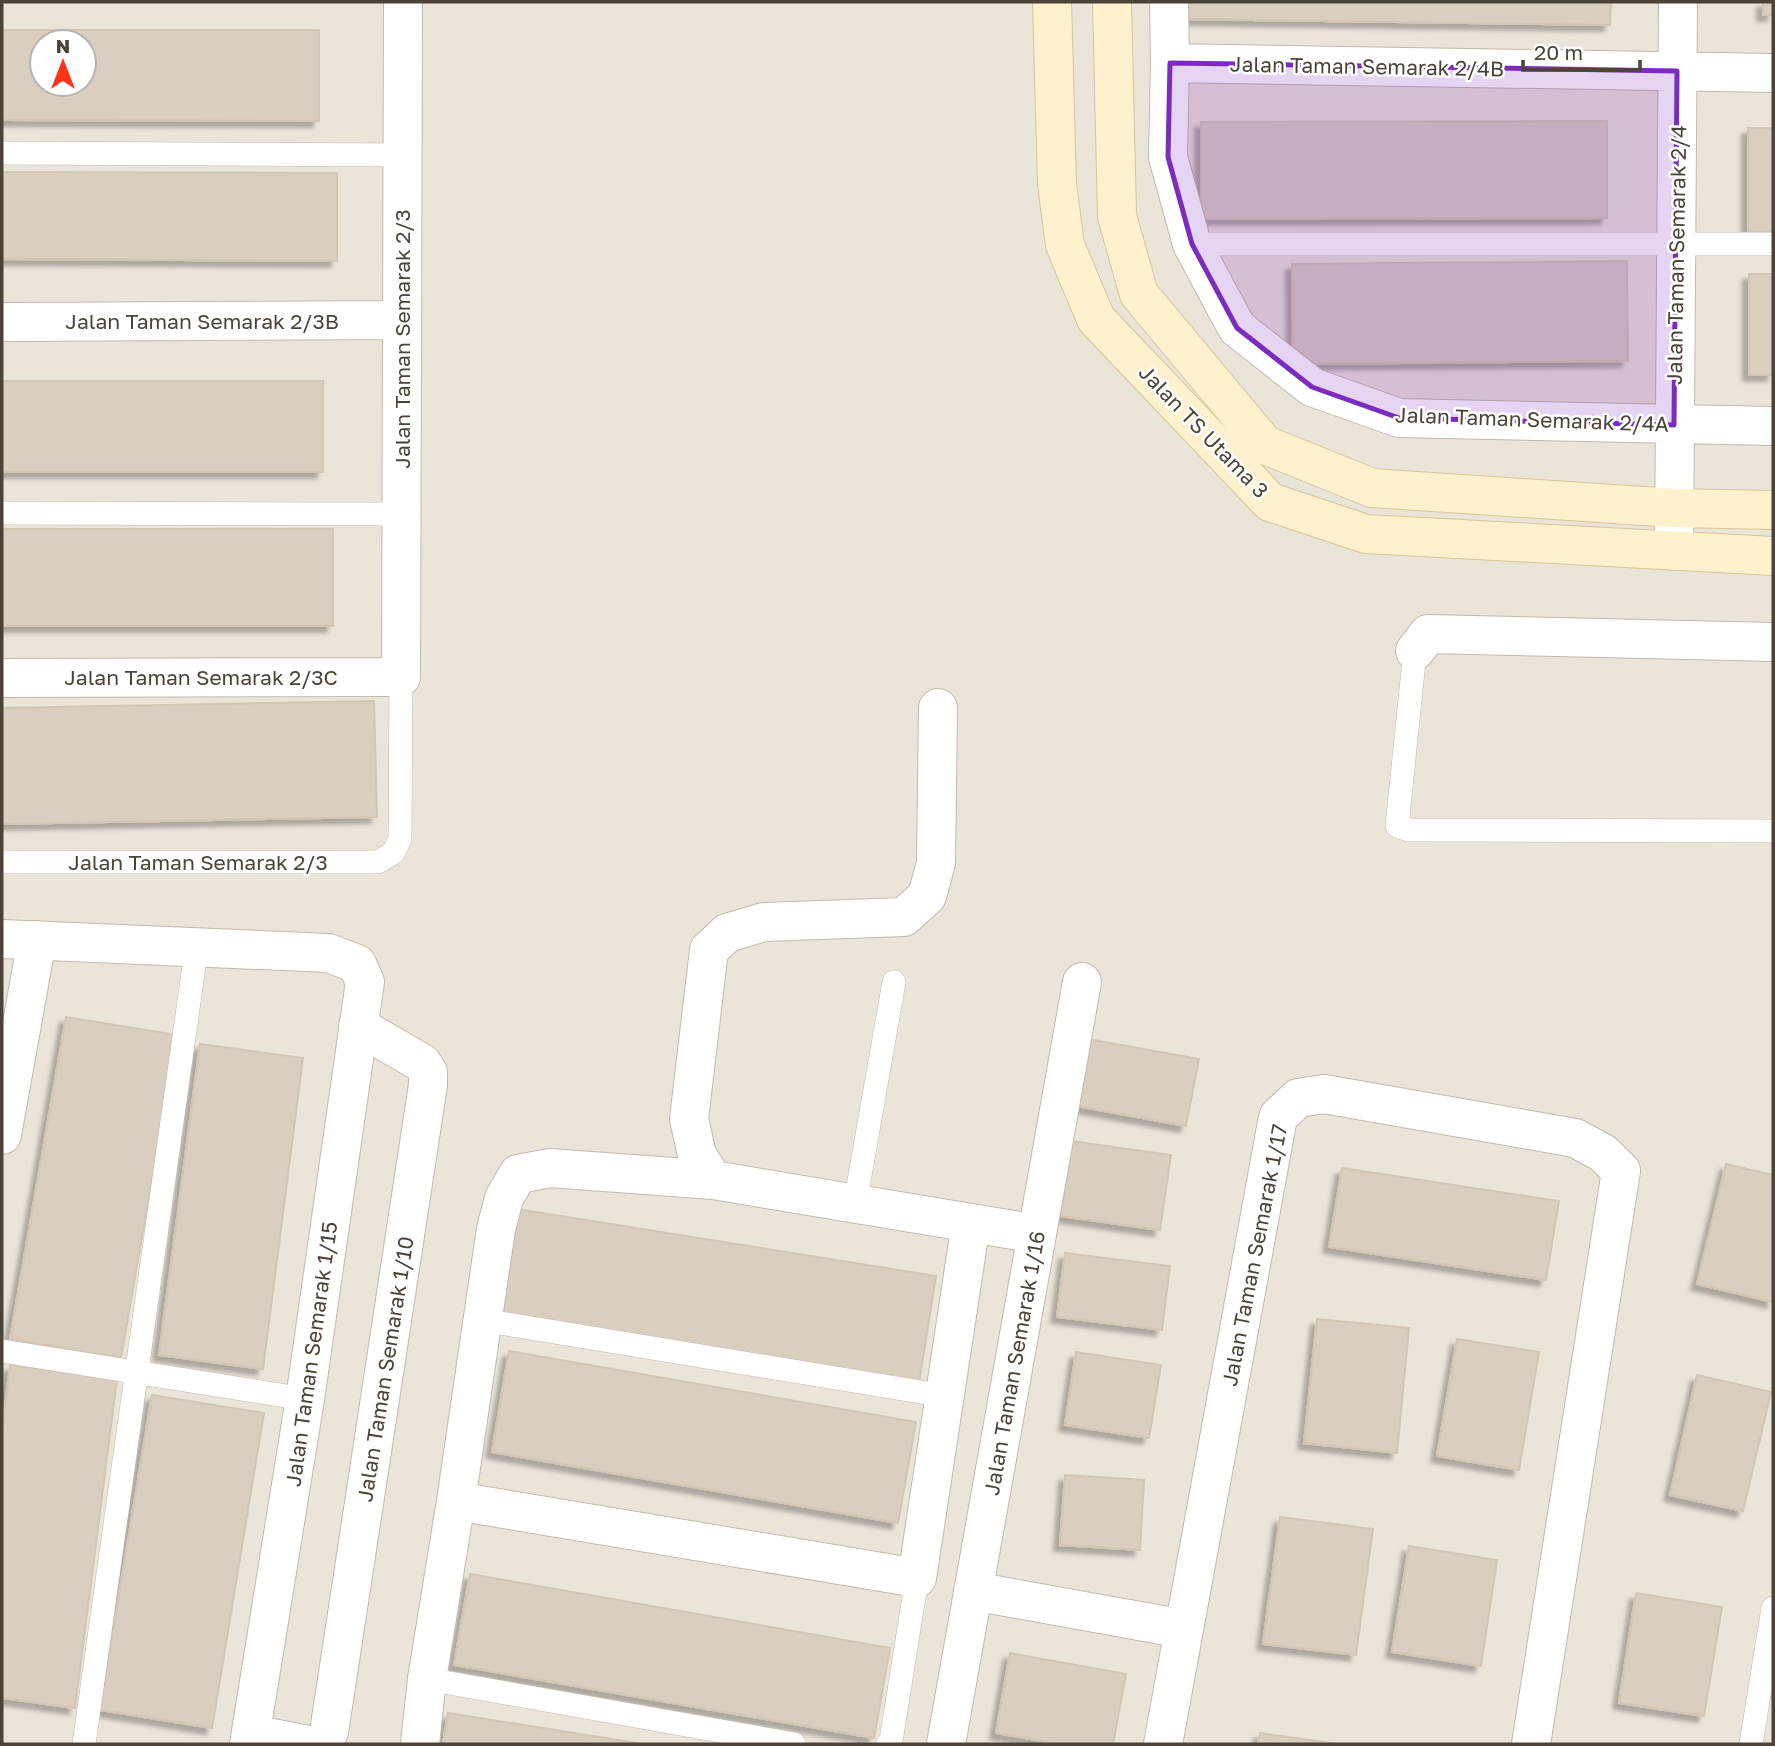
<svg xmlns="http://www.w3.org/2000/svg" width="1775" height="1746" viewBox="0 0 1775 1746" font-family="'Golos Text',sans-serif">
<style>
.residential{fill:#ebe4d9;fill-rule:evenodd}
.building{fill:#d9cec0;stroke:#d4c6b3;stroke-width:2;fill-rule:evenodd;filter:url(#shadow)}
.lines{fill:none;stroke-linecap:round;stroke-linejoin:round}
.lane-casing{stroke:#c3baad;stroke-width:24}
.street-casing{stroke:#c3baad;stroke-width:40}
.secondary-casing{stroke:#d9c599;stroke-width:40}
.lane{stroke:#fff;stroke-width:23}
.street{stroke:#fff;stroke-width:38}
.secondary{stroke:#fff1cd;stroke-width:38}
.marked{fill:#7b2cbf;fill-opacity:0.2;stroke:#7b2cbf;stroke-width:5;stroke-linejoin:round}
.labels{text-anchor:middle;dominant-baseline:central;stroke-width:5;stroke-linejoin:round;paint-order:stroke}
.street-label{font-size:21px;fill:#4c4338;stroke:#fff}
</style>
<defs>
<filter id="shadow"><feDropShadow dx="-6" dy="6" stdDeviation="2" flood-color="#0004"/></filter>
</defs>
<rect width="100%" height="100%" fill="#f6f3ec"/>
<path class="residential" d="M2 2H1773V1744H2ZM42 42H84V84H42Z"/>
<path class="building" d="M1184 2H1611L1610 25 1184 19Z
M1763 2H1773V15H1763Z
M2 30H319V121L2 120ZM42 42H84V84H42Z
M1607 121V218L1201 219V122Z
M1748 128H1773V232H1748Z
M2 172 337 173V261L2 259Z
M1627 261 1628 361 1293 364 1292 264Z
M1749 274H1773V375H1749Z
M2 381H323V472H2Z
M2 529H333V626H2Z
M374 701 377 817 2 824V708Z
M66 1017 177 1035 121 1358 10 1339Z
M1083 1038 1199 1059 1186 1126 1071 1105Z
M200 1044 303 1058 263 1369 159 1355Z
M1071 1141 1171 1155 1160 1230 1060 1216Z
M1726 1164 1773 1175V1302L1697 1284Z
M1342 1168 1559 1201 1546 1280 1329 1247Z
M517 1209 936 1276 919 1383 499 1316Z
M1065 1253 1170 1266 1162 1330 1057 1317Z
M1317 1319 1409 1328 1397 1453 1304 1443Z
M1457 1339 1539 1352 1519 1470 1437 1456Z
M509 1351 916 1422 898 1523 492 1452Z
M1076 1352 1161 1365 1149 1438 1065 1425Z
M10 1365 117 1379 75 1708 2 1698V1433Z
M1697 1375 1771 1392 1743 1511 1670 1495Z
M152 1395 264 1413 212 1728 100 1710Z
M1065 1475 1144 1480 1140 1550 1060 1545Z
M1280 1517 1373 1529 1356 1655 1263 1644Z
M1409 1546 1497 1560 1481 1666 1392 1652Z
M470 1574 890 1648 874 1738 454 1665Z
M1636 1593 1722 1607 1704 1716 1619 1703Z
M1010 1653 1126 1674 1113 1744H1059L996 1733Z
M448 1713 643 1744H443Z
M1260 1733 1338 1744H1258Z"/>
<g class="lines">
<defs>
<path id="lane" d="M2 153 402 155
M1192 244H1773
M2 513 401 514
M1415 651 1397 826 1409 830 1773 831
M2 862H378L393 853 400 839 401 677
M855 1204 894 982
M482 1320 945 1396
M2 1351 305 1399
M427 1679 794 1744
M84 1744 197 945
M888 1744 891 1741 917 1578
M1751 1744 1773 1608"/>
<path id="street" d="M1169 2 1170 63 1168 157 1192 244 1237 328 1312 387 1399 418 1773 426
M1170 63 1773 73
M2 322 402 320
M1674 551 1678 2
M1415 651 1428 634 1773 642
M2 678 401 677 403 2
M938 708 936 863 927 896 904 917 764 922 727 933 709 950 689 1119 697 1155 713 1180 1037 1234
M2 939 329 953 357 964 365 982 305 1399 249 1744
M2 1135 37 940
M456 1501 917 1578 971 1223
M973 1591 1184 1629
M251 1734 303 1744
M320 1744 324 1743 329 1732 428 1085V1072L422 1063 358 1026
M420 1744 427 1679 456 1501 496 1229 504 1198 518 1174 550 1168 713 1180
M946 1744 1082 982
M1163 1744 1278 1117 1298 1098 1324 1094 1575 1138 1603 1153 1621 1171 1531 1744"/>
<path id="secondary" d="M1052 2 1057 184 1065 245 1096 319 1270 502 1366 534 1773 556
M1112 2 1117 216 1139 294 1265 445 1372 488 1674 508 1773 510"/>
</defs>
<use href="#lane" class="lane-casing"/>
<use href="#street" class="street-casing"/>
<use href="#secondary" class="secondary-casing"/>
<use href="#lane" class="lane"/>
<use href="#street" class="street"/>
<use href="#secondary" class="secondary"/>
</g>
<path class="marked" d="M1170 63 1677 71 1674 425 1399 418 1312 387 1237 328 1192 244 1168 157Z"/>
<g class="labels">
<g class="street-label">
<text transform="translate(1367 66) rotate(1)">Jalan Taman Semarak 2/4B</text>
<text transform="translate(1676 255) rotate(-89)">Jalan Taman Semarak 2/4</text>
<text x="202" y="321">Jalan Taman Semarak 2/3B</text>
<text transform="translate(402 339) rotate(-90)">Jalan Taman Semarak 2/3</text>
<text transform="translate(1532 419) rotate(2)">Jalan Taman Semarak 2/4A</text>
<text transform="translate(1204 431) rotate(46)">Jalan TS Utama 3</text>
<text x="201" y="677">Jalan Taman Semarak 2/3C</text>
<text x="198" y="862">Jalan Taman Semarak 2/3</text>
<text transform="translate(1254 1255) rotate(-79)">Jalan Taman Semarak 1/17</text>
<text transform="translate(311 1354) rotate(-82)">Jalan Taman Semarak 1/15</text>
<text transform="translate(1014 1363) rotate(-80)">Jalan Taman Semarak 1/16</text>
<text transform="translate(385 1369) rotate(-81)">Jalan Taman Semarak 1/10</text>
</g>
</g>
<rect width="1775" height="1746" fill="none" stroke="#4c4338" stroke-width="7"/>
<g transform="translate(63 63)"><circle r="33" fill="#ffffff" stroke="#b7b4af" stroke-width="2"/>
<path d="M0-5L12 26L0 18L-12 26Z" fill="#ff321a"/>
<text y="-10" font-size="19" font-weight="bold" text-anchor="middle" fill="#4c4338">N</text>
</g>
<path d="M1523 60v10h117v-10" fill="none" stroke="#4c4338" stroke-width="3.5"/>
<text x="1534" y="60" font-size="21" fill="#4c4338" stroke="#ffffff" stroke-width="5" paint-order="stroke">20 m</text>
</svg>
